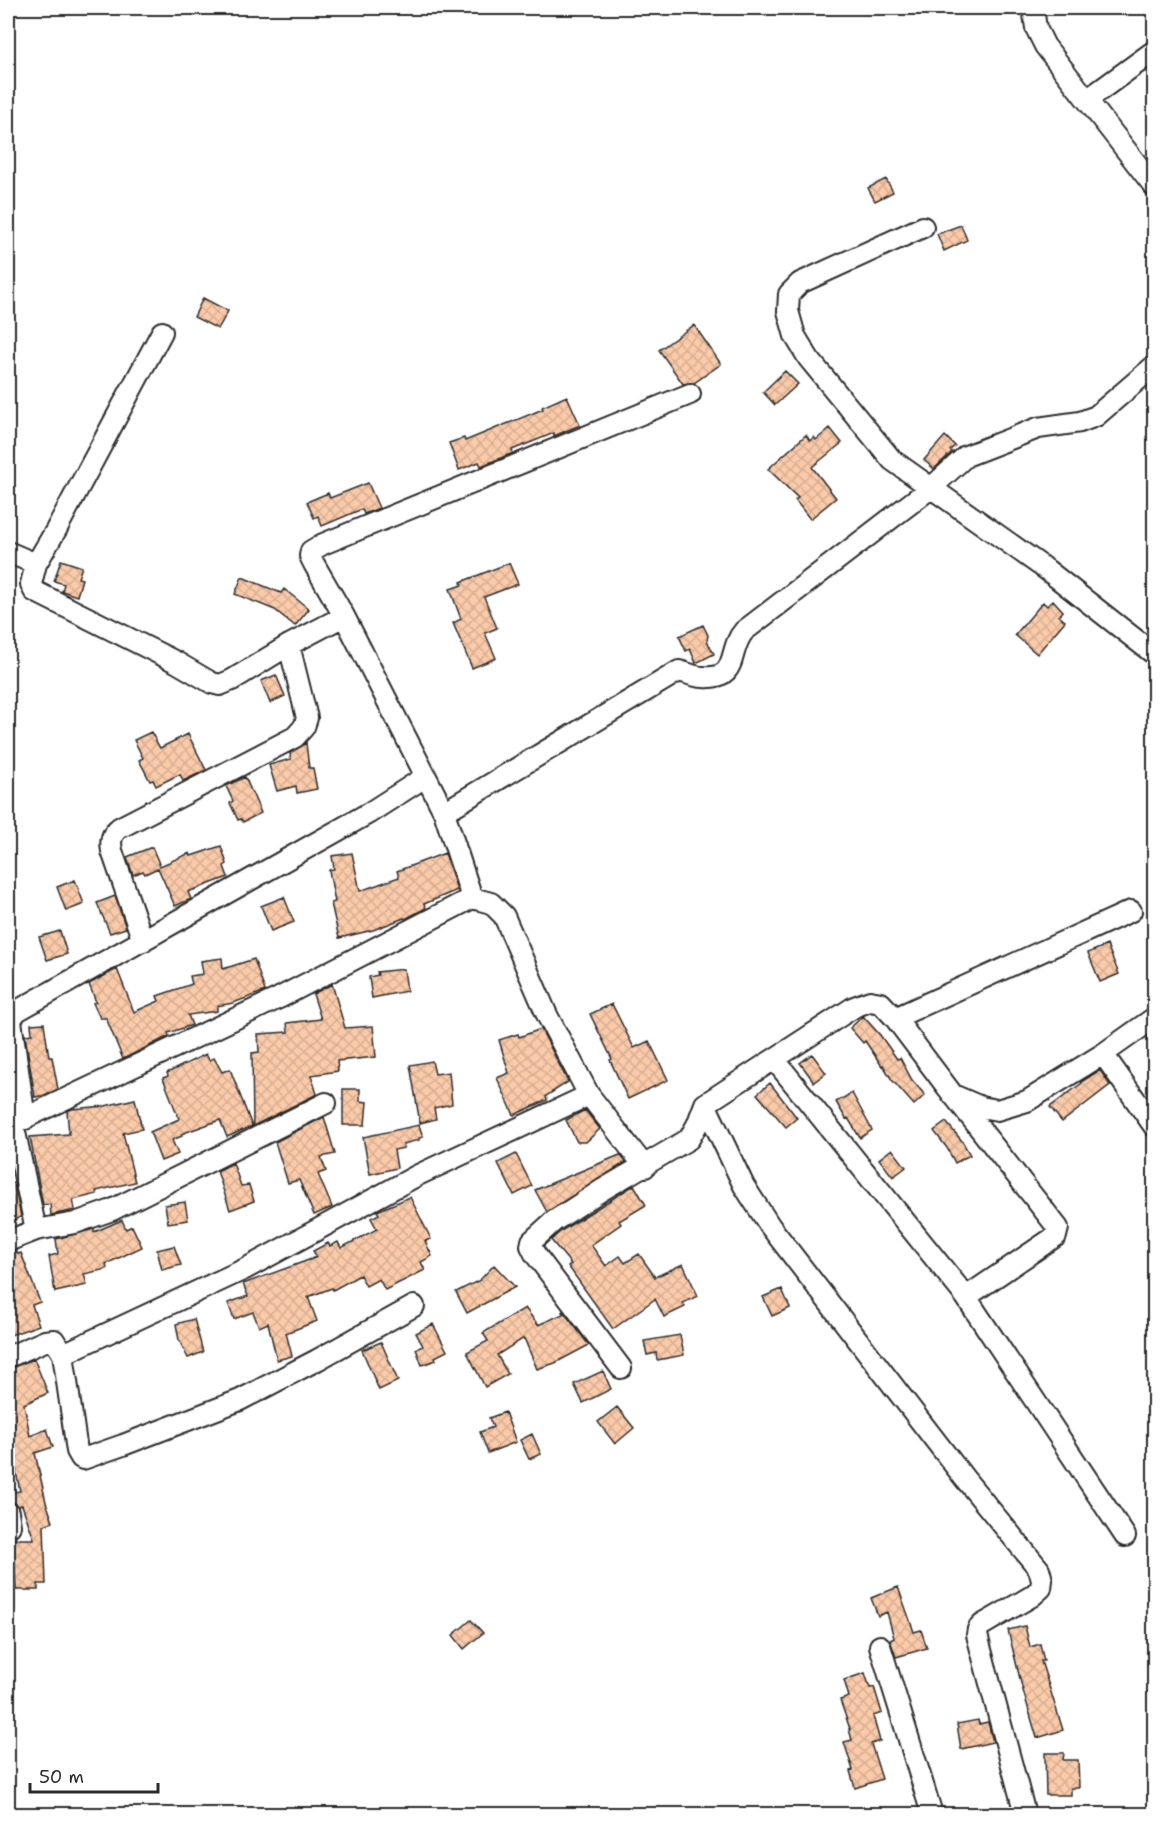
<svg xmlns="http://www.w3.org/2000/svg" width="1162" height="1822" viewBox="0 0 1162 1822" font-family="'Shantell Sans',sans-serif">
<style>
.building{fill:url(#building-cross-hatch);stroke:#2b2b2b;stroke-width:1.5}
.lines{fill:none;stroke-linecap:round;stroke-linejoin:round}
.minor-casing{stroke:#2b2b2b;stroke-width:24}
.minor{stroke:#fff;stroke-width:20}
</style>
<defs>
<pattern id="building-cross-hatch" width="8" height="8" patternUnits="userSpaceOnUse" patternTransform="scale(1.5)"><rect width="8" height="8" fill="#facaa9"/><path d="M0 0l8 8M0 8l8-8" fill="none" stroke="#d6ae92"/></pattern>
</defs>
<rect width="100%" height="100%" fill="#fff"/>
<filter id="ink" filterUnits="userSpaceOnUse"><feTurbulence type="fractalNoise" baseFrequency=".0167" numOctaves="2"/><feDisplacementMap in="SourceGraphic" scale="12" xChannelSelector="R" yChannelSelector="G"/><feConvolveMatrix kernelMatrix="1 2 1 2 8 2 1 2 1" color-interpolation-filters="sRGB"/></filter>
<g filter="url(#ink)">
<path class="building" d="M886 179 893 192 875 201 868 188Z
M961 225 967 240 944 251 937 234Z
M203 298 228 311 218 329 194 317Z
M694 325 721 364 694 383 683 384 659 350Z
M785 371 798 384 775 405 763 392Z
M567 396 580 425 554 436V433L512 450 513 453 481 466 479 462 459 470 449 443 464 438 465 441 543 409 542 407Z
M830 428 842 443 812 467 836 498 810 519 795 500 798 498 768 469 806 435 810 441 814 437 816 440Z
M945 436 955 446 950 450 952 452 934 469 924 460Z
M368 483 379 508 364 514 362 509 322 526 318 516 314 518 307 502 328 493 330 498Z
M61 560 82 567 78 578 82 579 77 596 62 591 64 584 54 581Z
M509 563 518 584 484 597 497 628 485 633 496 658 472 668 453 623 461 619 450 589 462 585 461 582Z
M242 577 281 593 284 589 309 609 295 626 275 610 235 594Z
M1053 600 1063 611 1059 616 1065 621 1037 654 1015 635 1043 602 1047 606Z
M703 625 708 635 707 641 714 654 696 663 690 649 686 651 679 636Z
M276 675 285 696 270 703 261 681Z
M151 732 160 748 188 734 206 770 183 781 180 774 156 786 153 780 150 781 139 760 143 758 134 740Z
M306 743 309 768H313L317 789 297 793 296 786 277 791 269 765 291 759 290 753Z
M245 777 261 813 243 822 241 819 238 820 230 803 233 801 226 786Z
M221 846 227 864 224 866 228 877 188 892 191 899 175 906 158 868 145 874 143 871 133 875 127 857 152 847 160 866 190 853 191 856Z
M352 853 360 891 399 877 397 871 445 853 457 890 424 904 426 908 405 919 404 918 373 930 339 938 331 903 335 902 329 870 334 869 332 856Z
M75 880 84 904 66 911 57 887Z
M115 896 126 928 110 933 97 903Z
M284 897 294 922 271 931 261 906Z
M60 931 67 954 47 960 39 937Z
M1107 945 1119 974 1100 982 1088 953Z
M222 958 223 969 254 959 265 991 233 1003 217 1006V1011L188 1015 192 1025 168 1033 169 1036 123 1059 106 1018H100L93 1003 96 1002 89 984 117 969 134 1012 159 1001 157 996 192 984 190 976 203 974 201 961Z
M404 969 407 991 372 998 369 977 378 975 377 972Z
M332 984 345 1028 373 1026 376 1057 337 1061 338 1071 311 1075 317 1094 253 1126 252 1053 259 1052 258 1034 288 1032 287 1023 321 1019 313 994Z
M612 1004 634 1048 649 1041 668 1080 628 1099 610 1060 612 1059 590 1014Z
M863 1016 880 1035 897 1059 900 1058 912 1080 925 1095 914 1105 892 1080 883 1065 882 1066 865 1041 863 1043 850 1028Z
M44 1023 49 1057H52L58 1089 45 1095 35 1097 25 1035 32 1034 31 1024Z
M541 1029 568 1082 546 1096 547 1100 514 1115 497 1078 509 1073 499 1040 518 1034 519 1037Z
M206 1054 209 1060 214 1058 222 1072 230 1069 252 1126 227 1137 220 1120 181 1134 182 1136 172 1140 178 1154 161 1161 150 1132 179 1119 163 1078 168 1076 167 1073Z
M812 1054 826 1073 814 1082 800 1063Z
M432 1061 435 1074 449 1072 452 1104 434 1108 436 1119 420 1123 410 1065Z
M1100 1070 1110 1085 1062 1122 1050 1107 1082 1083 1081 1082Z
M770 1083 797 1118 786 1127 757 1094Z
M343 1089H360V1101L367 1102 365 1125H343Z
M852 1093 872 1130 860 1138 848 1118 846 1119 836 1102Z
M135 1099 142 1129 123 1133 135 1182 96 1191 97 1194 73 1200 75 1210 51 1215 50 1204 43 1205 30 1137 69 1134 67 1111 72 1109 105 1106Z
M585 1110 600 1129 586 1142H577L566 1120Z
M324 1117 335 1154 321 1157 326 1171 318 1174 332 1207 314 1215 299 1180 288 1183 275 1142Z
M946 1122 962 1141 970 1155 955 1163 947 1148 934 1131Z
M419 1125 423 1137 419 1138V1140L403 1144 404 1148 394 1150 397 1168 370 1174 363 1137Z
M892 1149 906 1167 893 1177 879 1159Z
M516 1154 532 1186 514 1195 498 1163Z
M620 1155 626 1162 547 1212 535 1190Z
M233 1163 241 1186 249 1185 254 1201 230 1210 217 1171Z
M8 1180 10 1184 14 1183 21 1217 8 1222Z
M634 1185 646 1205 619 1221 621 1224 591 1245 606 1266 620 1256 625 1263 639 1254 655 1277 683 1264 698 1296 683 1303 685 1307 664 1317 655 1299 613 1329 568 1266 571 1264 551 1240 561 1231Z
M410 1197 431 1239 425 1241 432 1256 421 1262 425 1270 385 1290 379 1279 366 1286 360 1275 333 1290 332 1288 308 1297 317 1321 286 1333 292 1356 277 1360 268 1323 259 1327 253 1312 234 1319 228 1303 248 1296 243 1284 317 1257 313 1251 328 1243 330 1246 338 1242 341 1248 377 1229 371 1218 379 1214 377 1211Z
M185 1202 188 1220 168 1223 165 1205Z
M122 1220 126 1229 132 1226 142 1247 106 1264 107 1269 84 1274 87 1285 55 1292 49 1256 58 1254 56 1239 94 1229V1232Z
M174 1246 181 1265 162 1270 157 1250Z
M16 1251 18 1254 21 1253 40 1302 32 1305 39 1325 8 1336V1312L11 1310 8 1300V1253Z
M494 1265 515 1287 467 1313 456 1292 480 1280Z
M782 1289 790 1308 772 1316 763 1297Z
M525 1308 538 1325 563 1314 562 1312 563 1311 589 1345 555 1363 537 1369 524 1338 497 1355 508 1374 485 1387 467 1352 488 1341 483 1333Z
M194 1319 203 1352 188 1358 179 1340 176 1324Z
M433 1324 447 1351 435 1357 436 1360 422 1365 416 1349 423 1346 416 1333Z
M680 1335 684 1355 657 1360 656 1353 647 1355 644 1341Z
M381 1342 398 1381 379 1390 362 1350Z
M34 1359 48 1393 24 1404 30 1436 47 1429 53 1447 35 1453 46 1502 53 1522 44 1525 46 1584H38V1590H16L13 1539H34L22 1505 18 1506 10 1500 8 1493 20 1491 8 1433V1369Z
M603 1371 611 1389 583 1403 574 1384Z
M617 1407 634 1428 615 1444 598 1422Z
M505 1412 516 1442 488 1453 480 1432 493 1427 489 1418Z
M532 1434 541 1454 529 1459 520 1440Z
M898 1587 914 1632 921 1630 927 1648 896 1657 890 1640 894 1638 887 1612 878 1616 871 1598Z
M471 1620 483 1633 464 1649 453 1635Z
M1025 1626 1030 1647 1040 1644 1044 1661H1041L1063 1730 1037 1738 1022 1687 1008 1630Z
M865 1673 870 1688 874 1687 882 1713 873 1716 880 1741 871 1744 882 1779 855 1788 850 1771 853 1770 844 1742 852 1740 849 1729H850L840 1700 849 1697 844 1680Z
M978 1720 979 1724 988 1722 993 1742 961 1749 957 1724Z
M1045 1753H1064L1063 1760H1078L1079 1788H1071V1795H1046Z"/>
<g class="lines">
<defs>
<path id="minor" d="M1033 8 1036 28 1045 46 1154 186
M1088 99 1154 51
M923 227 800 283 789 294 788 311 795 336 809 359 892 460 1047 570 1154 654
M162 332 56 530 36 564 31 584 34 591 176 662 212 683 220 685 232 680 289 645 344 616
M8 552 36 564
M444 812 679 671C688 673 694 677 703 677 740 680 727 650 744 631L932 487 966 456 1038 428 1080 422 1096 416 1154 366
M472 898 444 812 344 616 314 564 310 556 311 551 323 544 690 394
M143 941 112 851C110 841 111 834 119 828L295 737 304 727 307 718 289 645
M895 1018 1131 911
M1103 1054 1154 1126
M774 1059 966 1297 1125 1536
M955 1097 1058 1228 1056 1236 966 1297
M705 1104 744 1186 770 1226 965 1479 1039 1569 1042 1580 1041 1588 1032 1596 982 1625 978 1629 977 1635 1025 1814
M25 1119 12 1028 11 1019 17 1011 369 813 425 777
M13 1123 36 1230
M8 1126 279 998 472 898 491 903 504 916 547 1015 589 1095 645 1167
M8 1241 36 1230 75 1223 112 1210 326 1103
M63 1354 245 1269 418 1175 589 1095
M8 1357 45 1341 54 1340 63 1354 77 1451 81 1458 83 1459 123 1445 240 1400 317 1360 414 1306
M621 1368 535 1254 531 1246 532 1241 554 1221 602 1190 689 1139 697 1125 705 1104 854 1007 870 1001 881 1003 895 1018 953 1095 981 1107 997 1110 1027 1101 1103 1054 1154 1018
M8 1512 10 1526
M880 1646 932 1814"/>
</defs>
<use href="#minor" class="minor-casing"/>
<use href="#minor" class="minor"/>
</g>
</g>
<rect width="1162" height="1822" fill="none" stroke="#fff" stroke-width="30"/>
<rect x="15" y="15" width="1132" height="1792" fill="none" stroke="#2b2b2b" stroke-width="2" filter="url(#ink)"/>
<path d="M30 1783v9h128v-9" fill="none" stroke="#2b2b2b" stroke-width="3"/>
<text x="39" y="1783" font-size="18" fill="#2b2b2b" stroke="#ffffff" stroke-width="4.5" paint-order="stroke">50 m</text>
</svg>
